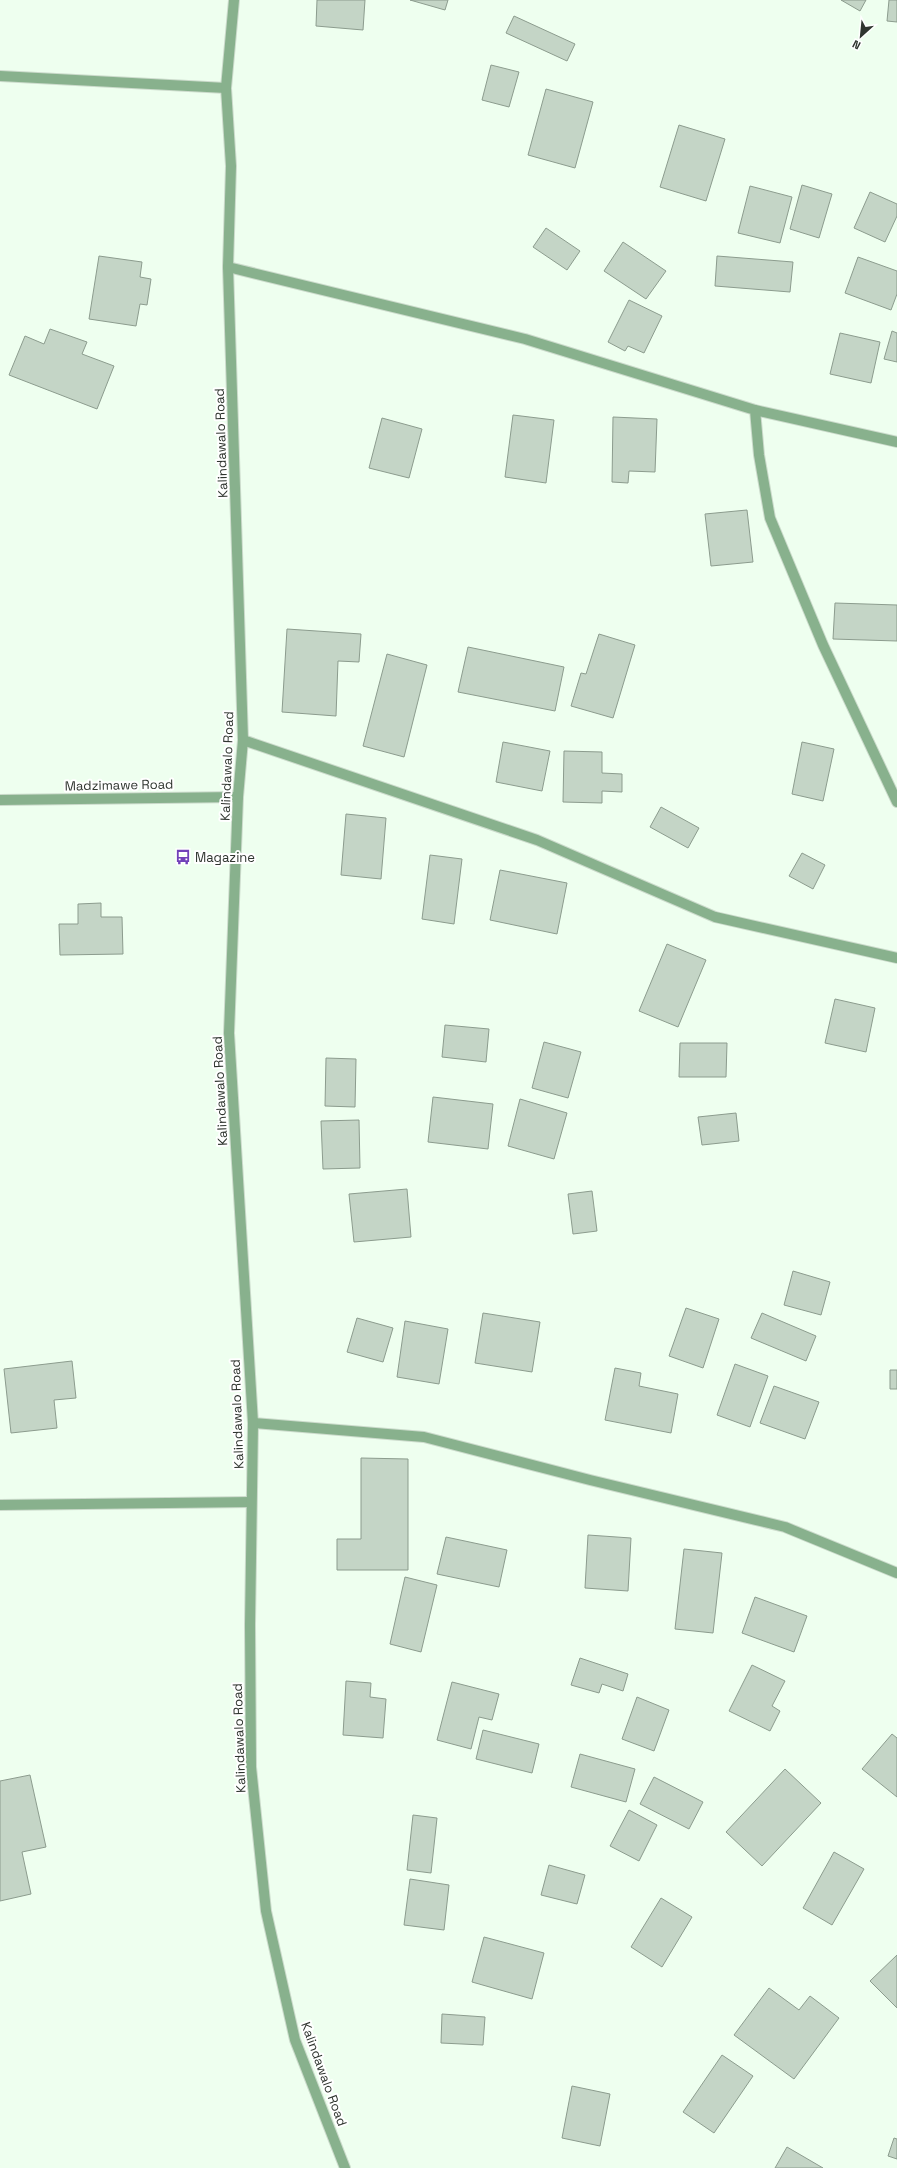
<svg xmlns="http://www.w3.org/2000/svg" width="897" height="2168" viewBox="0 0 897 2168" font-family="'Space Grotesk',sans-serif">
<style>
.building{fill:#c4d5c6;stroke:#8c9c8e}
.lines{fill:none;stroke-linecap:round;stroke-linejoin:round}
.minor-casing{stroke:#ccdbcc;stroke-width:12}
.tertiary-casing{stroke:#ccdbcc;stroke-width:12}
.minor{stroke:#88b18d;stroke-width:10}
.tertiary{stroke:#88b18d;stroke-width:10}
.labels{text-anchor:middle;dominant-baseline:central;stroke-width:4;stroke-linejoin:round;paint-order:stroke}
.street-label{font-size:13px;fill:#2f352f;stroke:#fff}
.poi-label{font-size:13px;fill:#2f352f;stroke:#fff;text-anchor:start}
</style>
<rect width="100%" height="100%" fill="#eeffef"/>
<path class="building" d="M317 0H365L363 30 316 26Z
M410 0H448L445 10Z
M841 0H866L860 11Z
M889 0H897V22L887 21Z
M514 16 575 44 567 61 506 33Z
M491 65 519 72 509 107 482 100Z
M546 89 593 102 575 168 528 155Z
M679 125 725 139 706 201 660 187Z
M802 185 832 194 819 238 790 229Z
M750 186 792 197 780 243 738 233Z
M870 192 897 204V216L885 242 854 228Z
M546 228 580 251 567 270 533 247Z
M623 242 666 271 646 299 604 271Z
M99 256 142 262 140 277 151 279 147 305 140 304 136 326 89 319Z
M717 256 793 262 790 292 715 286Z
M858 257 897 271V294L891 310 845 293Z
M629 300 662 316 644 353 628 346 625 351 608 342Z
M50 329 87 342 82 354 114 366 97 409 9 375 25 336 44 344Z
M892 331 897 333V362L884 359Z
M840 333 880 342 871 383 830 374Z
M513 415 554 420 546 483 505 477Z
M613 417 657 419 655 472 629 471 628 483 612 482Z
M382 418 422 429 409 478 369 468Z
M747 510 753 562 711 566 705 514Z
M835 603 897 605V641L833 639Z
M287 629 361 634 359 662 338 661 336 716 282 712Z
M599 634 635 645 613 718 571 706 581 673 586 674Z
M468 647 564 667 555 711 458 692Z
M387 654 427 665 404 757 363 746Z
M503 742 550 751 542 791 496 782Z
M802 742 834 749 823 801 792 794Z
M564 751 602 752V773L622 774V792L602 791V803L563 802Z
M661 807 699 828 688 848 650 827Z
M346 814 386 818 381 879 341 875Z
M802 853 825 865 813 889 789 876Z
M430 855 462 859 454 924 422 919Z
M500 870 567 883 557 934 490 920Z
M101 903V917H122L123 954 60 955 59 924H78V904Z
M667 944 706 960 678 1027 639 1011Z
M835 999 875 1008 866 1052 825 1043Z
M445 1025 489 1029 486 1062 442 1057Z
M544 1042 581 1052 568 1098 532 1088Z
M680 1043H727L726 1077H679Z
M326 1058 356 1059 355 1107 325 1106Z
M433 1097 493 1104 488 1149 428 1142Z
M520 1099 567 1113 554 1159 508 1146Z
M736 1113 739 1141 702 1145 698 1117Z
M359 1120 360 1168 323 1169 321 1121Z
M407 1189 411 1237 354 1242 349 1194Z
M592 1191 597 1231 573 1234 568 1194Z
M793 1271 830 1282 821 1315 784 1305Z
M686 1308 719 1319 703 1368 669 1356Z
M483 1313 540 1322 532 1372 475 1363Z
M762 1313 816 1336 806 1361 751 1338Z
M357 1318 393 1328 383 1362 347 1352Z
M405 1321 448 1329 439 1384 397 1377Z
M72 1361 76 1398 54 1400 57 1428 11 1433 4 1369Z
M735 1364 768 1376 750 1427 717 1415Z
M615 1368 641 1373 639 1386 678 1394 671 1433 605 1420Z
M890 1370H897V1389H890Z
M774 1386 819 1402 805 1439 760 1423Z
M361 1458 408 1459V1570H337V1539H361Z
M588 1535 631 1538 628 1591 585 1588Z
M446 1537 507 1550 499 1587 437 1574Z
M684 1549 722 1553 713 1633 675 1629Z
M405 1577 437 1585 421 1652 390 1644Z
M755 1597 807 1616 794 1652 742 1633Z
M580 1658 628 1674 623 1691 602 1684 599 1693 571 1685Z
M752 1665 785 1681 772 1706 780 1711 770 1731 729 1711Z
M346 1681 371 1683 370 1697 386 1699 383 1738 343 1735Z
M452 1682 499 1694 492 1720 479 1717 471 1749 437 1740Z
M637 1697 669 1710 654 1751 622 1739Z
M483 1730 539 1744 532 1773 476 1759Z
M892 1734 897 1738V1797L862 1769Z
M580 1754 635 1769 626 1802 571 1787Z
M785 1769 821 1803 762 1866 726 1832Z
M30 1775 46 1847 22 1852 31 1894 0 1901V1781Z
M654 1777 703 1802 689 1829 640 1804Z
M629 1810 657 1825 639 1861 610 1846Z
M413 1815 437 1818 431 1873 407 1870Z
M834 1852 864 1869 832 1925 803 1908Z
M549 1865 585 1875 577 1904 541 1895Z
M410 1879 449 1885 444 1930 404 1925Z
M661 1898 692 1917 662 1967 631 1947Z
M484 1937 544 1953 532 1999 472 1982Z
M897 1955V2008L870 1981Z
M769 1988 799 2010 810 1996 839 2018 794 2079 734 2035Z
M442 2014 485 2017 483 2045 441 2043Z
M722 2055 753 2076 714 2133 683 2112Z
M572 2086 610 2094 600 2146 562 2138Z
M894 2138 897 2139V2159L888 2156Z
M787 2147 823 2168H775Z"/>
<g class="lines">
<defs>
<path id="minor" d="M0 76 226 88
M228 267 525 339 755 410 897 442
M755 410 759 455 770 518 823 645 897 802
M243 740 537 840 715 917 897 958
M0 800 238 797
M253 1423 424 1437 590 1480 785 1527 897 1573
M0 1505 251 1502"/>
<path id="tertiary" d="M234 0 226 88 231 166 228 267 243 740 238 797 229 1033 253 1423 250 1625 251 1767 266 1911 295 2040 345 2168"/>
</defs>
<use href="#minor" class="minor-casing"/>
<use href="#tertiary" class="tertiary-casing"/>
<use href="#minor" class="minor"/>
<use href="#tertiary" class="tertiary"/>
</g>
<defs>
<symbol id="bus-bare" viewBox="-9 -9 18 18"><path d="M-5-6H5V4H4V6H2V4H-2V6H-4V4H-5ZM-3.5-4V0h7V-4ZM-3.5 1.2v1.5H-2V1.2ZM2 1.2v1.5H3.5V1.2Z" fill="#7141b9" stroke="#fff" stroke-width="2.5" paint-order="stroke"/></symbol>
</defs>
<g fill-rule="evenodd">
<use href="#bus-bare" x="172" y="846" width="22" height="22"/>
</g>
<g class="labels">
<g class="street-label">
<text transform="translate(221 443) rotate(-92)">Kalindawalo Road</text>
<text transform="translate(227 766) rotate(-88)">Kalindawalo Road</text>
<text transform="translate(119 785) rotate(-1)">Madzimawe Road</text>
<text transform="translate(220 1091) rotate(-93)">Kalindawalo Road</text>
<text transform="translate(237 1414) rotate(-92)">Kalindawalo Road</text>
<text transform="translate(239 1738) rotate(-92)">Kalindawalo Road</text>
<text transform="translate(324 2074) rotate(70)">Kalindawalo Road</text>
</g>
<g class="poi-label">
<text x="195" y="857">Magazine</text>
</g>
</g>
<g transform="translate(861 36) rotate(207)" stroke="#ffffff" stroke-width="3" paint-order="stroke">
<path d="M0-3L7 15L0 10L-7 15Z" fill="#2f352f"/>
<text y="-6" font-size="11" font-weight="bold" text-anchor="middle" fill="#2f352f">N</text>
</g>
</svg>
